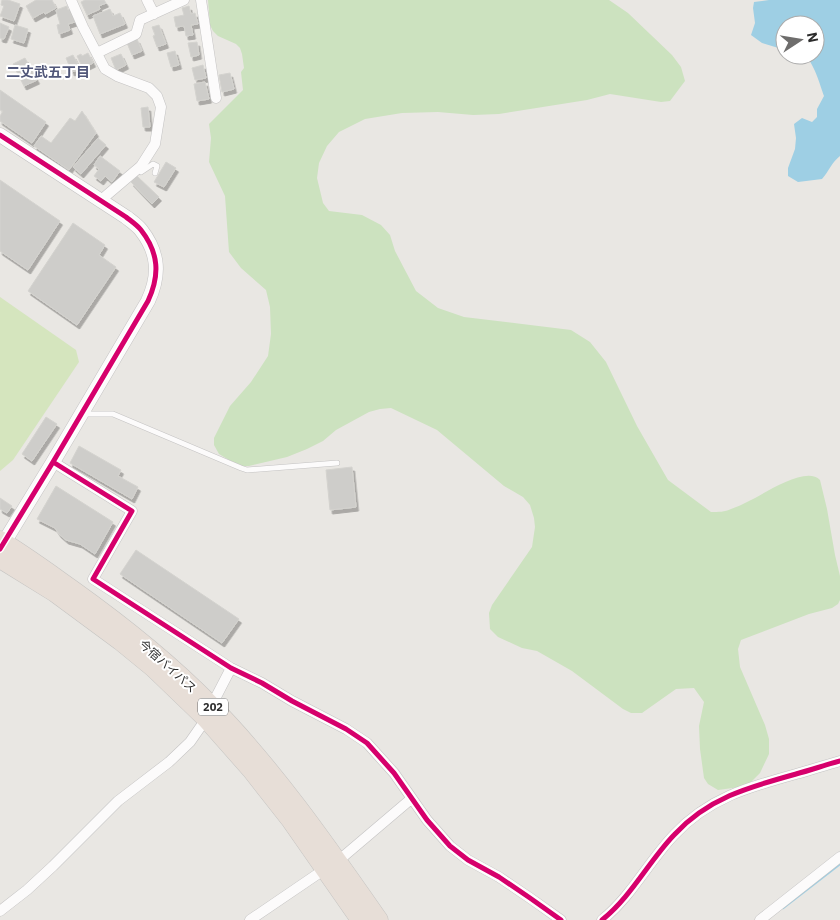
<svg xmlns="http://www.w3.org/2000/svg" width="840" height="920" viewBox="0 0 840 920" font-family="'IBM Plex Sans','Noto Sans JP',sans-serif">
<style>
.green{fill:#cce2bf}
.pitch{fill:#d5e5be}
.water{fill:#9ecfe4}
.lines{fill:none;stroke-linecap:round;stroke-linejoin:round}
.stream{stroke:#9ecfe4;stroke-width:2.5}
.building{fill:#cecdca;stroke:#d4d3cf;filter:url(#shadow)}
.lane-casing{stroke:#c4c3c3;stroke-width:6}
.street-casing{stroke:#c4c3c3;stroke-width:11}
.secondary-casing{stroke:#c4c3c3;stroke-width:15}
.highway-casing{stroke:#c5c4c2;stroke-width:19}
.lane{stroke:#fcfbfb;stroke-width:5}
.street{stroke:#fcfbfb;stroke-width:10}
.secondary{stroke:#fcfbfb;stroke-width:14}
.highway{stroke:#e7ded7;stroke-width:18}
.cycleway-casing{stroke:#fff;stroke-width:8}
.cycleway{stroke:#d6006c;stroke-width:5}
.labels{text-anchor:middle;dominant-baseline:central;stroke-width:4;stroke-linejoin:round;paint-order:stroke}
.shield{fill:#fff;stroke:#6b6b6b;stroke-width:1}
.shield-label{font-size:11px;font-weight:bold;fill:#2c2c2c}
.street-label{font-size:12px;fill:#2c2c2c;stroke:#fff}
.neighbourhood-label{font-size:14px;font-weight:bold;fill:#515779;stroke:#fff}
</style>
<defs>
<filter id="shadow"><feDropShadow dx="2.5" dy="4" stdDeviation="0" flood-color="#0004"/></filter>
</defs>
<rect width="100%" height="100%" fill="#e9e7e3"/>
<path class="green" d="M208 0H609L628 13 672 55 681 67 685 81 670 101 661 102 610 94 587 100 499 114 473 115 438 112 402 113 365 119 339 132 327 146 319 163 317 178 323 203 329 211 362 215 381 225 390 235 395 251 416 291 438 308 464 317 571 330 590 342 606 362 637 426 668 480 711 512C718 512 725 512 731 509 737 507 743 504 749 501 764 494 806 465 820 480L827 509 835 555 840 576V600L838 604 832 608 809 614 741 640 738 649 740 667 765 725 769 739V754L760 773 747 786 718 790 708 784 704 778 700 749 699 726 704 702 694 688 676 689 642 713H631L623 709 572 671 537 651 522 648 498 637 490 629 489 613 492 605 532 547 535 527 534 518 530 505 523 497 504 486 437 430 391 408 380 409 369 412 336 430 323 441 307 449 287 457 249 466H242L229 460 219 454 214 445V438L230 406 251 382 268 356 271 334 270 307 266 290 241 268 229 252 225 196 209 162 211 138 209 124 243 90 241 72 244 68 242 54 240 48 236 44 218 36 213 31 210 25Z"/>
<path class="pitch" d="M0 297 76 350 79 362 13 460 0 471Z"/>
<path class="water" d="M769 0H840V156C832 162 829 171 822 179L798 182 788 176V168L795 149 796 138 794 124 802 118 812 122 817 117V109L824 96C820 85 814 62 804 55H815V25H785V50L762 43 751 35 755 23 753 8 754 2Z"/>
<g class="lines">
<path class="stream" d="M783 908 840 864"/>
</g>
<path class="building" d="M2 0H8L20 4 14 21 0 16 4 6 1 5Z
M36 0H52L56 8 45 14 44 12 33 18 26 6Z
M85 0H104L106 3 99 6 100 9 87 15 81 2Z
M67 6 68 10 71 9 75 22 68 24 70 30 59 34 57 25 60 24 56 10Z
M189 6 191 14 195 13 198 24 191 25 193 35 186 36 184 26 176 27 174 17 184 15 182 8Z
M110 9 113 16 120 13 125 24 100 34 93 16Z
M0 23 9 27 4 39 0 38Z
M15 25 28 29 24 43 11 39Z
M159 25 166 44 157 47 153 36 155 35 152 27Z
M137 39 142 51 132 55 127 43Z
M197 42 199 55 191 57 188 43Z
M175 51 179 65 171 67 167 53Z
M88 53 93 63 83 68 77 56 81 54 82 56Z
M121 54 126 65 116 70 111 58Z
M73 55 80 69 72 72 66 58Z
M25 58 37 80 24 86 13 64Z
M203 65 206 78 195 80 192 68Z
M230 73 234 89 222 92 219 75Z
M205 82 209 99 197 101 194 84Z
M0 90 46 122 32 143 0 121V116L3 111 0 110Z
M148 107 150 127H143L141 108Z
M82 111 96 133 69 170 34 146 41 136 51 143 70 118 75 121Z
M98 138 106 145 81 174 73 167Z
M100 156 120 171 112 182 105 176 101 181 94 176 99 169 94 165Z
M166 162 176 168 164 187 154 182Z
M137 176 159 197 152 204 131 182Z
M0 180 60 221 28 270 0 251Z
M73 223 105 245 99 255 116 267 77 325 28 291Z
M46 417 57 424 32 461 22 454Z
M79 446 121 470 118 476 138 487 132 499 70 463Z
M352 467 356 507 330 510 326 470Z
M56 486 113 522 95 554 80 544 66 540 59 534 55 528 37 519Z
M0 498 12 506 7 513 0 509Z
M136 550 239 619 222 643 120 574Z"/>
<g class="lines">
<defs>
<path id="lane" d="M140 170 141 172 153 164 157 166 155 173
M83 411 89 414H113L241 468 247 470 337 463"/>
<path id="street" d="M71 0 83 27 105 69 117 76 149 88 157 96 161 107 155 144 141 166 101 200
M147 0 154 14
M201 0 216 98
M97 53 136 34 140 20 184 0
M53 462 132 511 93 579 231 668 262 683 292 701 346 729 367 743 394 773 427 820 450 846 468 860 499 877 530 898 561 920
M211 705 216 697 231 668
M338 861 411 799
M0 911 27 890 53 866 118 801 169 762 190 742 206 719
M250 920 325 869
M602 920C631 897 649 861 674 835 708 798 749 787 796 774 811 770 825 765 840 761
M760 920 840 857"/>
<path id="secondary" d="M0 135 126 217C131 221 137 225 141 230 159 253 160 275 148 301L53 462 0 549"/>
<path id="highway" d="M0 540C25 555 48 572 72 589 121 624 169 662 211 705 274 769 328 847 379 920
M0 559 55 593 120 641 153 668 206 719 251 770 291 821 360 920"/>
</defs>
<use href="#lane" class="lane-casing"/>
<use href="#street" class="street-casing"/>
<use href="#secondary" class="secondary-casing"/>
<use href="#highway" class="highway-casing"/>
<use href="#lane" class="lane"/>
<use href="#street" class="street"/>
<use href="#secondary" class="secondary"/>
<use href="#highway" class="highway"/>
<defs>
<path id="cycleway" d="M0 135 126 217C131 221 137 225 141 230 159 253 160 275 148 301L53 462 0 549
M53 462 132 511 93 579 231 668 262 683 292 701 346 729 367 743 394 773 427 820 450 846 468 860 499 877 530 898 561 920
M602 920C631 897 649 861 674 835 708 798 749 787 796 774 811 770 825 765 840 761"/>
</defs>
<use href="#cycleway" class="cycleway-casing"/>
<use href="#cycleway" class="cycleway"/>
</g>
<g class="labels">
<rect class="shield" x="198" y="698.5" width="30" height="17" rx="4"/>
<g class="shield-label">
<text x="213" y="707">202</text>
</g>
<g class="street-label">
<text transform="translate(168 666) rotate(42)">今宿バイパス</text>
</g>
<g class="neighbourhood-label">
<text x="48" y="72">二丈武五丁目</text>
</g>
</g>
<g transform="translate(800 40) rotate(78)"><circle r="24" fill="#ffffff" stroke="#ababab"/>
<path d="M0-4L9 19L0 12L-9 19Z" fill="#6e6d6c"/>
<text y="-8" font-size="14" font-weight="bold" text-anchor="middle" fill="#2c2c2c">N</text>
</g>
</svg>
